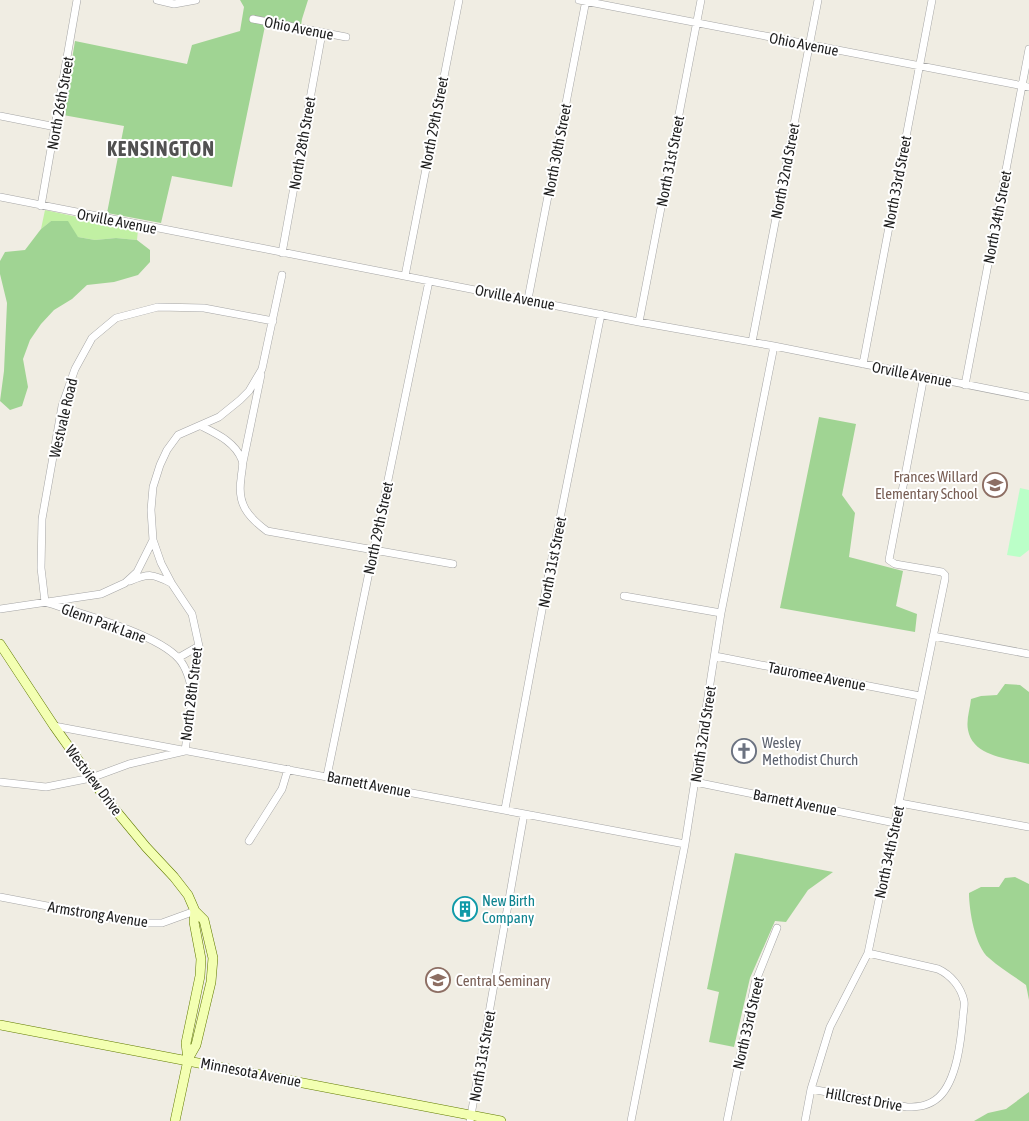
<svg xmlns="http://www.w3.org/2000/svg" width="1029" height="1121" viewBox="0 0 1029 1121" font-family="'Asap Condensed',sans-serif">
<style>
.grass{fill:#c1f0a3}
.forest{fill:#a0d493}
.park{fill:#bbffc8}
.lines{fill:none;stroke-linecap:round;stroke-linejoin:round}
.street-casing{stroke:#a5a5a5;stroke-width:8}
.secondary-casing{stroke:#607a00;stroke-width:10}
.street{stroke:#fff;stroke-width:7}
.secondary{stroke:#f3ffb2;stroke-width:9}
.labels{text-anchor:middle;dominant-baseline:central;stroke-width:4;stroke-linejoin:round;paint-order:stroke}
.street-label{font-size:15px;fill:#1e1e1e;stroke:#fff}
.education-label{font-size:15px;fill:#785e54;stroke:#fff;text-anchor:end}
.worship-label{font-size:15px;fill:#5b616d;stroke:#fff;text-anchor:start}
.culture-label{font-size:15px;fill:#0d838f;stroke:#fff;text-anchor:start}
.district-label{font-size:20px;font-weight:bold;letter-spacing:1px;fill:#515151;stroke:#fff}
</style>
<rect width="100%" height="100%" fill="#f0ede3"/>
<path class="grass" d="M45 210 138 230 137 240 116 238 95 240 78 237 51 221 41 229Z"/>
<path class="forest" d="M240 0H308L302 19 300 32 265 26 232 187 172 176 161 223 107 213 124 126 63 115 75 41 187 64 192 45 240 31 244 7Z
M51 221H68L78 237 95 240 116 238 137 240 150 250V262L138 275 114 282 87 285 72 299 54 310 41 324 30 340 23 359 28 387 22 406 10 410 0 401 4 371 7 303 0 274V261L5 252 25 250 41 229Z
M819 417 856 424 842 495 855 513 849 557 903 571 896 606 917 614 915 632 780 608Z
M1005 684 1020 685 1029 692V764C1008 758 973 757 968 730 966 720 970 709 971 699L981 696 997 695Z
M735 853 833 872 808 890 786 922 775 921 750 978 734 1047 709 1042 719 992 707 989Z
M1015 877 1029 884V1000L1026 985C1014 976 1000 968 989 958 975 947 969 910 969 893L981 887H999L1005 878Z
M1029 1092V1121H974L988 1113 1006 1109Z"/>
<path class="park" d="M1020 488 1029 490V550L1020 557 1007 555Z"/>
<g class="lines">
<defs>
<path id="street" d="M157 0 174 4 196 0
M579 0 1029 87
M253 19 346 37
M0 116 56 127
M0 197 639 322 774 346 1029 397
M41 206 77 0
M282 253 322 33
M405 276 459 0
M528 299 586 0
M639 322 701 0
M752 342 818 0
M863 364 932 0
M965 385 1029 49
M201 426C217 434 235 442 242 460 244 465 241 473 241 479 237 504 248 517 267 531L453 564
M243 462 261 375
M130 581C149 573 153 574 171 583
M624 596 721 613
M0 609 101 594 125 583 137 572 153 540 151 510 153 487 160 465 167 450 178 435 219 417 240 400 249 391 262 369 282 275
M933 636 1029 654
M715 656 920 696
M178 658 199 646
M193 694C190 682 187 668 179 659 156 633 78 613 45 602L41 568 42 519 62 406 75 369 92 338 116 318 158 307 204 308 273 321
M54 726 685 844
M327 776 429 281
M0 782 46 787 91 778 129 764 185 751 199 646 192 614 172 584 161 563 153 540
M695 782 895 823
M900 803 1029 827
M505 809 547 583 601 314
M249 841 282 789 288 769
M0 897 136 923H162L195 911
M811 1089 907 1107C919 1107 929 1106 939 1097 957 1080 961 1040 963 1017 963 1012 965 1006 964 1001 961 987 951 975 938 969L868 953
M470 1121 524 814
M631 1121 685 844 721 613 774 346
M727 1121 755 983 777 928
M805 1121 811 1089 830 1027 868 953 945 579V575L942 572 895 564 889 560 924 376"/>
<path id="secondary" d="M0 644 54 726 103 795 146 847 174 877 188 895 195 911 194 922 201 959 200 976 186 1043 188 1060 175 1121
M0 1025 501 1121
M188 1059 196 1045 211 982 213 958 204 920 195 911"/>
</defs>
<use href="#street" class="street-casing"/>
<use href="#secondary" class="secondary-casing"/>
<use href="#street" class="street"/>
<use href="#secondary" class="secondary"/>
</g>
<defs>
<symbol id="school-ring" viewBox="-11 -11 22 22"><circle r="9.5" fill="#fff" stroke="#8d6e63" stroke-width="1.5"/><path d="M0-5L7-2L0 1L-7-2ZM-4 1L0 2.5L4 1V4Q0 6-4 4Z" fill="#8d6e63"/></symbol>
<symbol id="church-ring" viewBox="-11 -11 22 22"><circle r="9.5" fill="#fff" stroke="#6b7280" stroke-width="1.5"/><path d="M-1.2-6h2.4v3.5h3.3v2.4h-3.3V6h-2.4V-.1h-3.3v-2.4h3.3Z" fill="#6b7280"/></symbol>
<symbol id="building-ring" viewBox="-11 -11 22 22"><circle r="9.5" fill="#fff" stroke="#0f9aa8" stroke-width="1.5"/><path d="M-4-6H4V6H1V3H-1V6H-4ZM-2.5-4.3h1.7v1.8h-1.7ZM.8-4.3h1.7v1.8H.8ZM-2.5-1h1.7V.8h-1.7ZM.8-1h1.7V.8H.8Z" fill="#0f9aa8"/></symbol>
</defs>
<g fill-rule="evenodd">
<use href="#school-ring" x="981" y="471" width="28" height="28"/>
<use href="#church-ring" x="730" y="737" width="28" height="28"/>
<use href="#building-ring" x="451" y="895" width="28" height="28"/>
<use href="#school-ring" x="424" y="966" width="28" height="28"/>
</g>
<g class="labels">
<g class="street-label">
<text transform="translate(299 28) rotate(11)">Ohio Avenue</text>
<text transform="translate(804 44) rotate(11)">Ohio Avenue</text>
<text transform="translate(60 103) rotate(-80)">North 26th Street</text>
<text transform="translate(434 123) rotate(-79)">North 29th Street</text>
<text transform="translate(302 143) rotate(-80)">North 28th Street</text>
<text transform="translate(557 150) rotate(-79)">North 30th Street</text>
<text transform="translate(670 161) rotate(-79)">North 31st Street</text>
<text transform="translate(785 171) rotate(-79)">North 32nd Street</text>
<text transform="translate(897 182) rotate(-79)">North 33rd Street</text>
<text transform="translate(997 217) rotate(-79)">North 34th Street</text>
<text transform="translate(117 221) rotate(11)">Orville Avenue</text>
<text transform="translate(515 297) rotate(11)">Orville Avenue</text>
<text transform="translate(912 374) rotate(11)">Orville Avenue</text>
<text transform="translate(63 418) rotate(-77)">Westvale Road</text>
<text transform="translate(378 528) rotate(-78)">North 29th Street</text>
<text transform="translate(552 562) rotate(-79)">North 31st Street</text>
<text transform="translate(104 623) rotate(20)">Glenn Park Lane</text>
<text transform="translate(817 676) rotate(11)">Tauromee Avenue</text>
<text transform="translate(191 694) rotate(-83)">North 28th Street</text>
<text transform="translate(703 734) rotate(-81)">North 32nd Street</text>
<text transform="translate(94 780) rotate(53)">Westview Drive</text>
<text transform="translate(369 784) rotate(11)">Barnett Avenue</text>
<text transform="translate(795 802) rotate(11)">Barnett Avenue</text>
<text transform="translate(889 852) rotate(-78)">North 34th Street</text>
<text transform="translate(98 914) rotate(9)">Armstrong Avenue</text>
<text transform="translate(748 1023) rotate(-77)">North 33rd Street</text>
<text transform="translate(482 1056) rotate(-80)">North 31st Street</text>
<text transform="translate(251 1072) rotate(11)">Minnesota Avenue</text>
<text transform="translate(864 1099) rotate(10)">Hillcrest Drive</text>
</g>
<g class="education-label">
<text x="978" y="476">Frances Willard<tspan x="978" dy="17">Elementary School</tspan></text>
<text x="456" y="980" text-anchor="start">Central Seminary</text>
</g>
<g class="worship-label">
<text x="762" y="742">Wesley<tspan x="762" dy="17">Methodist Church</tspan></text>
</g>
<g class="culture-label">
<text x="482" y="900">New Birth<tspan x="482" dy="17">Company</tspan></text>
</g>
<g class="district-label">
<text x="161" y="148">KENSINGTON</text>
</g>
</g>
</svg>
